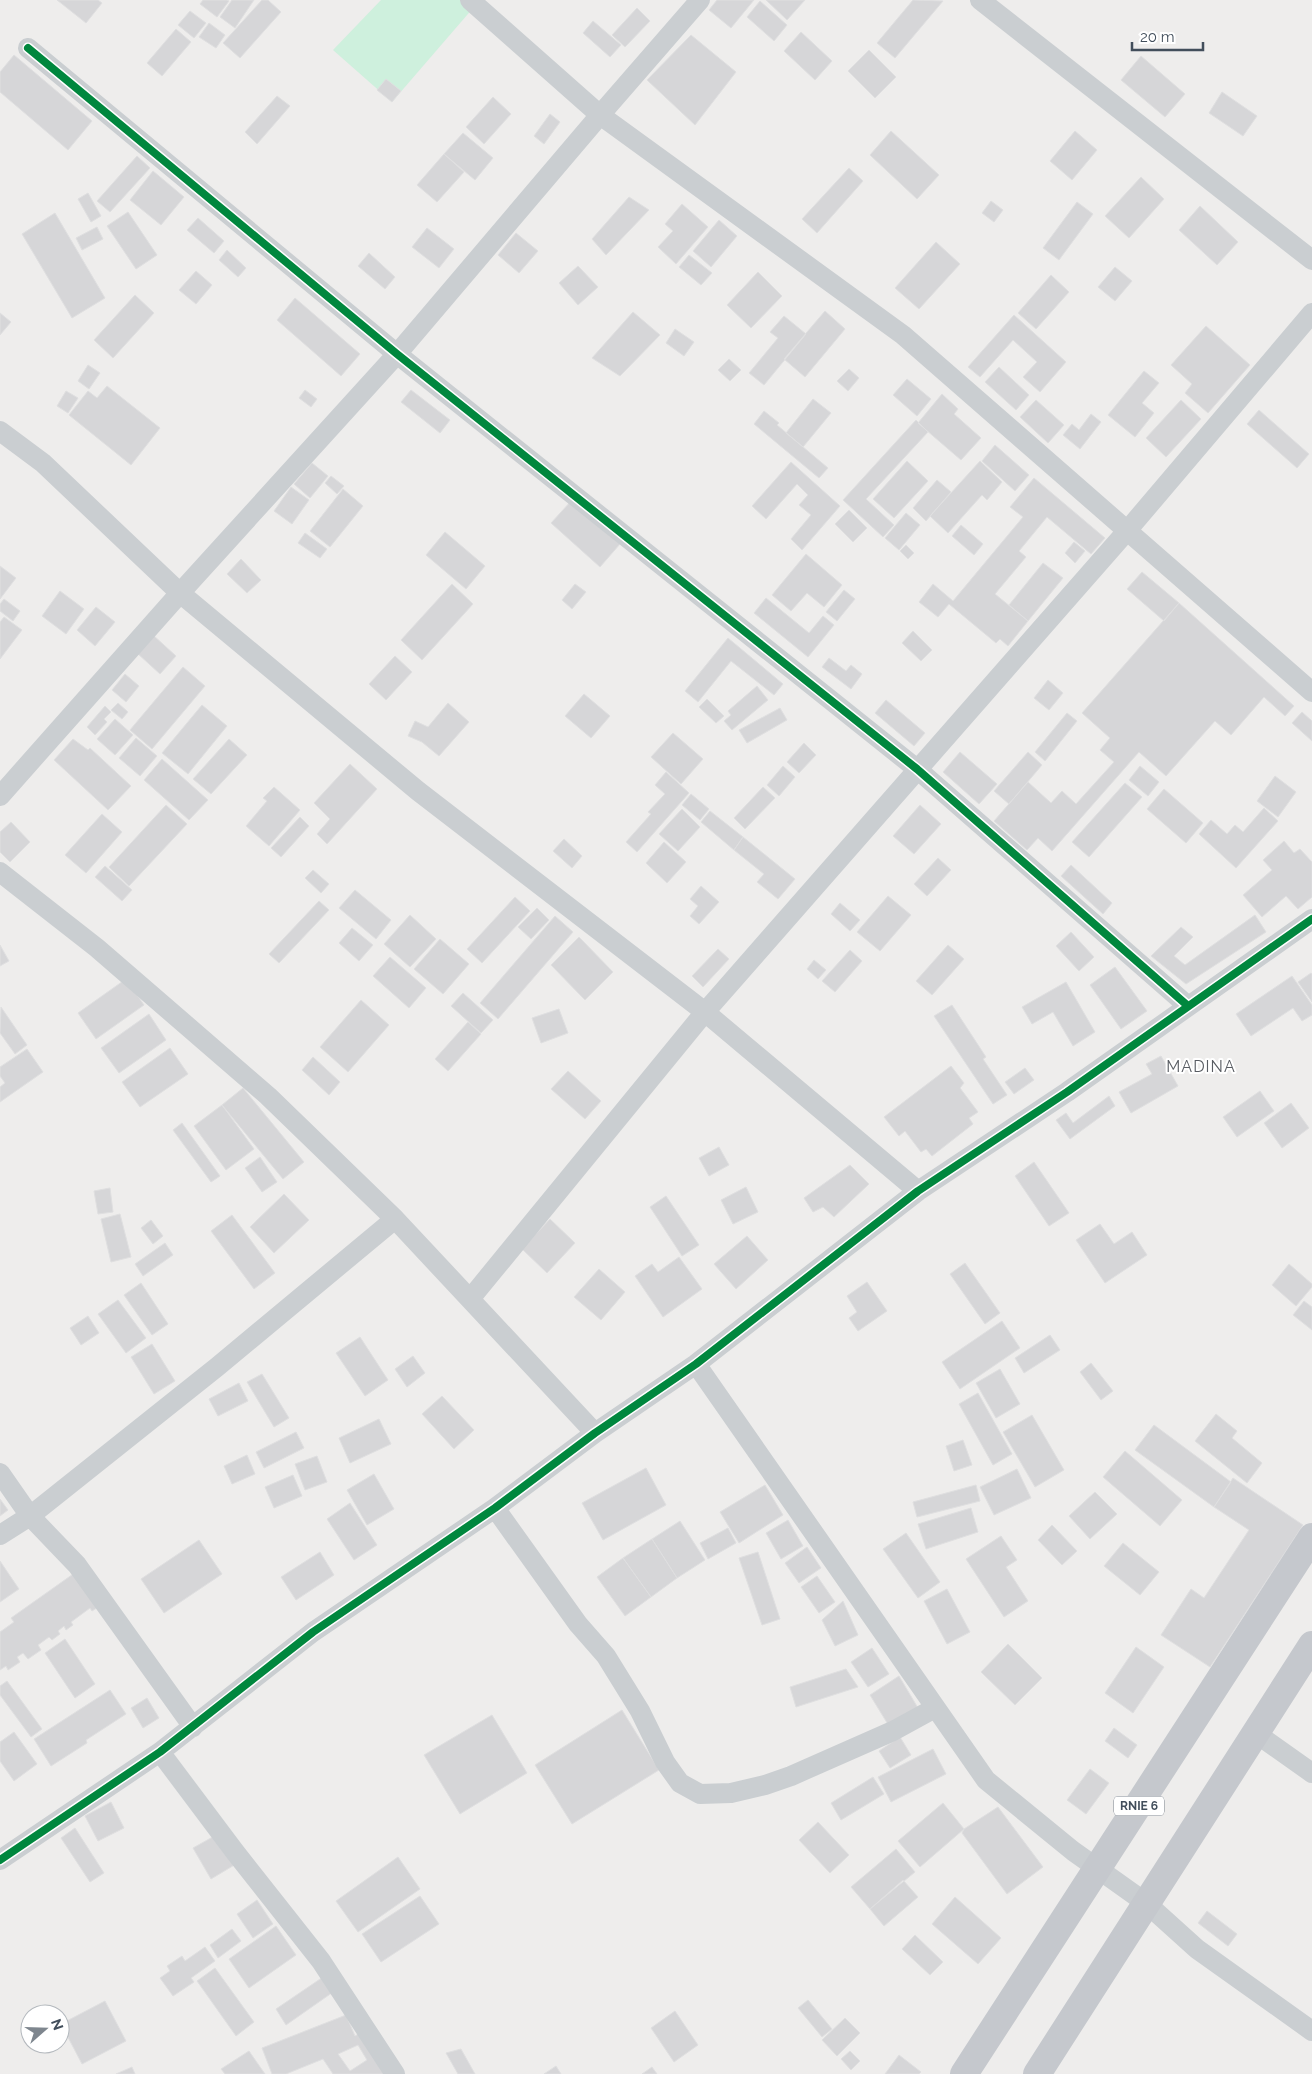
<svg xmlns="http://www.w3.org/2000/svg" width="1312" height="2074" viewBox="0 0 1312 2074" font-family="Raleway,sans-serif">
<style>
.green{fill:#cef0dd}
.building{fill:#d6d6d8;stroke:#dfdfe0;fill-rule:evenodd}
.lines{fill:none;stroke-linecap:round;stroke-linejoin:round}
.street{stroke:#caced1;stroke-width:20}
.primary{stroke:#c5c8cd;stroke-width:28}
.cycleway-casing{stroke:#fff;stroke-width:11}
.cycleway{stroke:#00873e;stroke-width:8}
.labels{text-anchor:middle;dominant-baseline:central;stroke-width:4;stroke-linejoin:round;paint-order:stroke}
.shield{fill:#fff;stroke:#7b838c;stroke-width:1}
.shield-label{font-size:12px;font-weight:bold;fill:#424e5b}
.quarter-label{font-size:16px;letter-spacing:1px;fill:#585c62;stroke:#fff}
</style>
<rect width="100%" height="100%" fill="#eeedec"/>
<path class="green" d="M381 0H480L392 102 333 50Z"/>
<path class="building" d="M57 0H98L102 3 86 23Z
M203 0H227L229 1 217 17 200 4Z
M232 0H254L235 28 220 17Z
M262 0H268L281 12 240 58 223 43Z
M717 0H754L731 28 709 10Z
M766 0H805L787 20Z
M913 0 943 1 895 58 877 43Z
M760 1 787 25 774 41 747 17Z
M637 8 650 21 625 47 612 35Z
M190 11 206 23 194 38 178 25Z
M593 21 621 45 610 57 583 33Z
M209 23 225 35 216 48 199 37Z
M176 29 191 42 162 76 147 63Z
M801 32 832 61 815 80 784 51Z
M691 35 736 72 695 125 647 80Z
M869 50 896 77 875 98 848 71Z
M14 55 92 121 68 150 0 92V72Z
M1141 56 1185 94 1165 117 1121 80Z
M386 79 401 91 392 102 377 90Z
M1222 92 1257 116 1243 136 1209 113Z
M277 96 290 106 257 144 245 132Z
M493 97 511 114 484 144 466 127Z
M550 114 560 122 544 144 534 136Z
M891 131 939 175 917 199 870 155Z
M1075 131 1097 150 1072 180 1050 161Z
M463 133 493 158 475 180 444 154Z
M444 154 464 172 437 202 417 185Z
M137 156 150 168 110 212 97 201Z
M849 168 863 181 817 233 802 219Z
M153 171 184 197 161 225 130 200Z
M1141 177 1164 199 1129 238 1105 216Z
M88 193 101 216 91 222 78 199Z
M629 197 649 210 606 255 592 239Z
M991 201 1003 210 994 222 982 213Z
M1077 202 1093 214 1059 260 1043 248Z
M682 204 708 227 676 264 658 247 673 231 665 224Z
M1200 206 1238 242 1217 265 1179 230Z
M128 212 157 255 136 269 107 226Z
M55 213 105 298 72 318 22 234Z
M198 218 224 241 214 253 187 230Z
M719 220 737 236 711 267 693 251Z
M97 227 103 239 82 250 76 238Z
M427 228 454 249 439 268 412 247Z
M516 233 538 251 519 273 498 255Z
M936 242 960 264 919 309 895 288Z
M227 250 246 268 238 277 219 260Z
M369 253 395 277 385 289 358 266Z
M689 255 712 273 701 285 679 267Z
M578 266 598 287 578 305 559 283Z
M1115 267 1132 281 1115 301 1098 287Z
M196 271 212 285 196 304 179 290Z
M758 272 782 296 751 328 727 305Z
M1051 275 1069 292 1036 329 1018 313Z
M135 295 154 313 113 358 94 340Z
M295 298 360 354 341 376 277 320Z
M825 311 845 329 805 377 784 359Z
M633 312 660 335 620 376 592 358Z
M0 313 11 322 0 335Z
M1014 315 1066 362 1040 392 1023 377 1037 362 1013 340 980 377 968 367Z
M784 316 806 334 764 385 749 373 778 338 770 332Z
M1206 326 1250 365 1208 413 1185 393 1192 384 1171 365Z
M675 329 694 342 684 356 666 343Z
M729 359 741 370 730 381 718 370Z
M88 365 100 373 89 389 78 381Z
M999 367 1029 395 1016 410 985 382Z
M849 369 859 378 848 391 837 381Z
M1144 371 1159 383 1142 403 1154 413 1135 437 1108 415Z
M907 379 931 399 917 416 893 395Z
M107 386 160 428 131 465 69 415 88 391 97 398Z
M305 390 317 399 311 407 299 398Z
M411 390 450 420 440 433 401 402Z
M66 391 78 398 68 413 57 406Z
M942 394 958 409 954 414 981 438 961 460 918 423Z
M813 399 831 413 803 447 786 433Z
M1036 400 1064 425 1048 443 1020 417Z
M1181 400 1201 419 1166 457 1146 438Z
M1259 410 1309 454 1297 468 1247 424Z
M764 411 779 423 777 425 828 468 819 478 754 424Z
M1091 414 1101 422 1080 449 1063 435 1072 424 1079 430Z
M916 420 928 432 866 499 894 525 883 537 843 500Z
M995 445 1029 475 1015 491 982 461Z
M907 461 928 481 894 518 873 499Z
M980 461 1002 482 987 500 982 495 948 533 930 516Z
M791 462 840 506 802 550 791 539 811 515 799 505 808 495 797 484 766 519 752 506Z
M312 463 328 476 310 498 294 484Z
M331 476 344 486 337 494 325 483Z
M1034 478 1105 538 1091 554 1047 517 1019 551 1026 557 995 594 1028 621 1008 646 1000 639 996 643 949 604 938 617 919 602 933 584 953 601 1023 517 1010 507Z
M937 480 951 492 926 521 913 508Z
M291 487 309 500 292 524 274 511Z
M343 489 363 506 330 547 310 531Z
M572 500 620 544 600 567 551 523Z
M849 510 867 528 853 542 835 524Z
M906 513 920 525 899 550 885 538Z
M961 525 983 544 974 555 952 536Z
M445 532 485 566 466 589 426 555Z
M305 533 327 549 320 558 298 543Z
M1074 542 1085 551 1075 563 1065 553Z
M906 545 914 553 908 559 900 551Z
M806 554 842 585 824 607 807 593 791 611 772 595Z
M241 559 261 580 247 593 227 574Z
M1043 563 1063 578 1028 621 1009 605Z
M0 566 16 578 0 599Z
M1142 572 1179 603 1164 621 1127 589Z
M452 584 473 604 422 660 401 640Z
M575 584 586 592 572 609 562 600Z
M844 590 855 599 837 621 826 612Z
M60 591 84 609 66 634 42 616Z
M766 598 809 633 823 616 834 625 808 657 754 613Z
M4 599 20 611 13 621 0 611V604Z
M1179 603 1294 706 1285 716 1264 697 1231 735 1215 721 1166 776 1139 752 1052 851 1038 838 1027 850 994 821 1028 782 1051 803 1062 791 1076 804 1114 762 1100 750 1110 738 1082 713Z
M96 607 115 622 95 646 77 630Z
M4 617 22 630 0 659V622Z
M913 631 932 650 921 661 902 643Z
M153 635 176 656 160 674 137 653Z
M728 638 783 684 774 695 731 661 698 702 685 691Z
M395 656 412 672 386 700 369 684Z
M829 658 846 671 851 665 862 674 851 689 822 667Z
M183 667 205 686 152 749 130 730Z
M125 674 139 686 126 702 112 690Z
M1048 680 1063 693 1049 710 1034 698Z
M757 686 768 700 732 730 724 721 731 715 728 711Z
M584 694 610 716 591 738 565 716Z
M707 699 724 716 716 723 699 707Z
M886 700 925 733 914 746 875 713Z
M118 703 128 712 122 719 111 710Z
M448 703 469 722 439 756 422 742 408 736 415 721 428 727Z
M202 705 227 726 188 774 162 753Z
M105 706 111 712 104 719 107 722 95 735 87 727Z
M780 708 787 720 747 743 739 730Z
M1302 712 1312 721V741L1292 723Z
M1067 713 1077 721 1045 761 1035 752Z
M115 719 133 735 115 755 97 739Z
M673 733 703 759 681 784 651 757Z
M136 738 157 756 140 776 119 758Z
M73 739 88 750 90 748 131 786 108 810 54 760Z
M229 739 247 755 211 794 193 779Z
M804 743 816 755 799 773 787 762Z
M960 752 997 784 979 804 943 772Z
M1028 752 1042 765 1009 804 994 791Z
M162 759 208 800 189 820 144 780Z
M350 764 377 789 327 844 317 834 330 819 314 803Z
M783 766 795 777 779 796 767 785Z
M1140 766 1159 782 1148 796 1129 780Z
M666 772 689 793 637 852 626 842 651 814 648 812 665 794 655 785Z
M1275 776 1296 792 1278 817 1257 801Z
M1125 783 1142 797 1089 857 1072 842Z
M274 787 300 810 269 846 246 826 267 801 263 798Z
M763 787 775 798 745 829 734 818Z
M1164 789 1203 823 1186 843 1147 809Z
M691 794 709 809 700 820 682 805Z
M166 805 187 824 129 886 109 867Z
M920 805 941 824 914 854 893 836Z
M1264 808 1278 821 1236 868 1199 834 1211 820 1227 834 1235 825 1243 832Z
M682 809 700 827 678 851 659 834Z
M710 811 743 837 734 850 701 822Z
M102 814 122 832 86 873 65 855Z
M300 817 309 826 281 857 271 848Z
M11 822 30 842 10 862 0 852V832Z
M743 837 795 879 778 899 757 882 764 874 734 850Z
M564 839 582 856 572 868 553 851Z
M1284 841 1294 853 1300 849 1312 862V897L1298 909 1286 896 1262 917 1243 895 1272 870 1263 860Z
M664 842 686 862 667 883 646 863Z
M938 858 951 870 927 896 914 884Z
M1071 865 1112 903 1103 914 1061 876Z
M105 866 132 890 122 901 95 877Z
M313 870 329 884 321 893 305 878Z
M701 886 719 902 699 924 690 916 698 906 690 899Z
M355 890 391 920 376 939 339 908Z
M888 896 911 915 880 951 857 932Z
M515 897 530 911 482 963 467 949Z
M319 901 329 910 279 963 269 954Z
M840 903 860 920 850 931 831 914Z
M537 908 549 920 531 939 518 927Z
M410 915 436 939 410 967 384 944Z
M1255 915 1266 932 1186 984 1151 956 1181 927 1193 937 1174 956 1185 965Z
M555 916 573 932 498 1019 480 1003Z
M352 928 373 945 359 961 339 943Z
M1071 932 1094 957 1079 971 1056 946Z
M579 937 613 972 585 1000 551 965Z
M440 939 469 964 443 994 414 969Z
M0 945 9 961 0 966Z
M948 945 964 959 932 995 916 981Z
M718 949 729 959 703 987 692 976Z
M850 950 862 961 835 992 822 981Z
M390 957 426 988 409 1008 373 976Z
M814 960 826 970 818 979 807 969Z
M1115 967 1147 1011 1121 1029 1090 985Z
M1311 973 1312 974V1002L1298 982Z
M1292 976 1312 1005V1015L1302 1021 1293 1008 1251 1036 1236 1014Z
M126 979 144 1005 96 1039 78 1013Z
M1066 982 1095 1032 1073 1046 1053 1012 1032 1024 1022 1007Z
M463 993 493 1020 481 1033 451 1006Z
M361 1000 389 1025 348 1072 320 1047Z
M952 1005 986 1057 983 1059 1007 1095 993 1104 934 1016Z
M1 1007 27 1045 15 1054 0 1033Z
M559 1009 568 1033 541 1043 532 1018Z
M149 1014 166 1040 119 1073 101 1048Z
M468 1022 481 1034 448 1071 435 1059Z
M170 1048 188 1074 140 1107 122 1082Z
M27 1049 43 1072 0 1102V1087L5 1083 0 1076V1067Z
M1161 1056 1178 1086 1131 1113 1119 1092 1152 1074 1146 1064Z
M313 1057 340 1082 329 1095 302 1070Z
M951 1066 964 1083 960 1088 978 1112 969 1118 973 1124 932 1156 926 1149 921 1152 905 1131 899 1136 884 1117Z
M1025 1068 1034 1080 1014 1094 1005 1082Z
M568 1071 601 1101 585 1119 551 1089Z
M243 1088 304 1162 283 1179 222 1105Z
M1260 1091 1274 1111 1237 1137 1223 1117Z
M1109 1096 1115 1106 1070 1139 1056 1120 1066 1113 1073 1123Z
M1291 1103 1309 1128 1282 1148 1264 1123Z
M222 1105 254 1149 226 1170 194 1126Z
M182 1123 220 1176 211 1182 173 1130Z
M719 1147 729 1165 709 1176 699 1158Z
M260 1157 277 1182 262 1192 245 1168Z
M1034 1162 1069 1213 1049 1226 1015 1176Z
M850 1165 869 1184 834 1217 823 1207 813 1212 804 1198Z
M746 1187 758 1212 733 1224 721 1200Z
M110 1188 113 1212 98 1214 94 1191Z
M284 1194 309 1220 274 1253 250 1227Z
M666 1196 699 1245 682 1256 650 1207Z
M120 1214 131 1257 111 1262 101 1219Z
M232 1215 275 1273 254 1289 211 1231Z
M550 1219 575 1243 547 1273 522 1249Z
M151 1220 163 1236 153 1244 141 1228Z
M1100 1224 1114 1244 1132 1232 1147 1255 1105 1283 1076 1240Z
M747 1236 768 1260 736 1289 714 1264Z
M165 1243 173 1255 143 1276 135 1264Z
M679 1257 702 1289 663 1317 635 1276 652 1264 658 1272Z
M965 1263 1000 1313 985 1324 950 1274Z
M1289 1264 1312 1284V1287L1296 1306 1272 1285Z
M599 1269 625 1292 601 1320 574 1297Z
M867 1282 887 1311 858 1331 849 1318 857 1312 847 1296Z
M141 1283 168 1324 152 1335 124 1295Z
M118 1300 146 1338 126 1353 98 1314Z
M1304 1301 1312 1307V1330L1293 1315Z
M88 1316 99 1333 81 1345 70 1328Z
M1002 1321 1020 1348 960 1389 942 1362Z
M1050 1335 1060 1350 1024 1373 1015 1358Z
M360 1337 388 1380 365 1396 336 1353Z
M152 1344 175 1381 154 1394 131 1357Z
M413 1356 425 1373 407 1387 395 1369Z
M1091 1363 1113 1391 1101 1400 1080 1372Z
M1000 1369 1020 1404 996 1418 976 1383Z
M262 1374 289 1418 274 1427 247 1382Z
M239 1383 248 1401 218 1416 209 1399Z
M978 1393 1012 1454 993 1465 959 1404Z
M442 1396 474 1430 454 1449 422 1414Z
M1216 1414 1237 1431 1232 1438 1262 1463 1247 1483 1195 1441Z
M1032 1415 1064 1470 1035 1487 1003 1432Z
M379 1419 391 1444 350 1463 339 1438Z
M1154 1425 1231 1482 1214 1507 1135 1450Z
M296 1432 304 1448 264 1468 256 1452Z
M963 1440 972 1465 954 1471 946 1446Z
M1125 1451 1182 1500 1160 1526 1103 1477Z
M247 1455 255 1474 232 1484 224 1466Z
M317 1456 327 1482 305 1490 295 1464Z
M646 1468 666 1505 603 1540 582 1503Z
M1017 1469 1031 1498 994 1515 980 1487Z
M374 1474 394 1509 367 1525 347 1490Z
M293 1475 302 1496 274 1508 265 1487Z
M1233 1478 1303 1525 1210 1667 1161 1635 1191 1589 1204 1598 1249 1530 1214 1507Z
M765 1485 783 1515 739 1543 720 1512Z
M976 1485 980 1501 917 1517 913 1502Z
M1095 1492 1117 1514 1090 1539 1069 1516Z
M0 1499 8 1510 0 1516Z
M350 1503 377 1545 354 1560 327 1519Z
M971 1508 978 1532 926 1549 918 1524Z
M788 1520 803 1546 781 1559 766 1533Z
M680 1521 705 1560 677 1578 652 1539Z
M1052 1525 1077 1551 1062 1565 1038 1540Z
M728 1528 736 1543 708 1559 700 1543Z
M906 1533 940 1582 918 1598 883 1549Z
M1001 1536 1017 1560 1006 1567 1028 1601 1004 1617 966 1559Z
M652 1539 677 1578 651 1597 623 1558Z
M199 1540 222 1574 164 1613 141 1579Z
M1123 1543 1159 1572 1140 1595 1104 1566Z
M807 1547 821 1568 799 1583 785 1563Z
M320 1552 334 1575 296 1600 281 1577Z
M758 1552 780 1619 762 1625 739 1558Z
M623 1558 651 1597 625 1616 597 1577Z
M0 1561 19 1589 0 1602Z
M76 1572 100 1606 92 1611 90 1608 71 1622 73 1625 66 1630 64 1626 58 1631 60 1634 52 1640 49 1637 38 1645 41 1650 28 1659 23 1653 17 1657 20 1662 8 1670 6 1666 0 1670V1632L14 1622 11 1618Z
M817 1576 835 1602 819 1613 801 1587Z
M947 1589 970 1632 947 1644 924 1601Z
M843 1601 858 1635 835 1646 822 1620Z
M65 1639 95 1684 75 1698 45 1653Z
M1008 1644 1042 1678 1015 1705 981 1672Z
M1136 1647 1164 1667 1133 1713 1105 1693Z
M872 1648 889 1674 868 1687 851 1662Z
M846 1669 858 1687 796 1707 790 1687Z
M899 1676 918 1708 889 1726 870 1695Z
M7 1681 42 1729 31 1737 0 1695V1686Z
M110 1690 126 1714 86 1740 87 1743 51 1766 34 1739Z
M147 1698 159 1718 143 1728 131 1708Z
M622 1710 659 1770 572 1824 535 1765Z
M492 1715 527 1773 460 1814 424 1755Z
M1114 1728 1137 1745 1128 1758 1105 1741Z
M14 1732 37 1764 14 1781 0 1761V1742Z
M900 1737 911 1755 890 1768 879 1751Z
M933 1749 946 1774 891 1802 878 1777Z
M1090 1769 1109 1783 1086 1814 1067 1800Z
M873 1777 884 1794 841 1820 831 1803Z
M111 1802 124 1828 98 1841 85 1816Z
M943 1803 964 1829 920 1867 898 1841Z
M998 1807 1043 1867 1007 1894 962 1833 964 1829Z
M818 1822 849 1855 830 1873 799 1840Z
M75 1828 104 1873 90 1882 61 1838Z
M218 1834 236 1864 211 1879 193 1848Z
M896 1849 915 1872 870 1909 851 1887Z
M398 1857 420 1889 358 1932 336 1901Z
M903 1880 918 1897 884 1926 870 1909Z
M420 1896 439 1924 381 1962 362 1934Z
M955 1897 1001 1938 978 1964 932 1924Z
M257 1900 273 1924 253 1938 237 1914Z
M1207 1911 1237 1934 1228 1946 1198 1923Z
M276 1926 296 1955 249 1988 229 1959Z
M232 1929 241 1941 218 1958 210 1945Z
M915 1935 943 1962 930 1975 902 1949Z
M205 1947 215 1961 191 1978 194 1982 173 1996 160 1978 170 1971 167 1966 182 1956 185 1961Z
M215 1968 254 2022 236 2036 197 1981Z
M326 1975 336 1990 286 2025 276 2009Z
M808 2000 832 2029 822 2037 798 2008Z
M105 2001 126 2041 82 2064 61 2024Z
M675 2011 698 2045 674 2062 651 2028Z
M346 2015 355 2036 363 2031 392 2074H333L323 2059 286 2074H272L262 2048ZM358 2045 367 2060 350 2071 338 2054Z
M845 2018 860 2033 837 2056 822 2040Z
M461 2049 475 2074H458L446 2053Z
M249 2051 265 2074H225L221 2069Z
M850 2051 860 2061 851 2070 841 2059Z
M899 2055 921 2072 919 2074H885Z
M556 2066 561 2074H544Z
M132 2067 135 2074H116Z
M652 2067 657 2074H642Z"/>
<g class="lines">
<path class="street" d="M470 0 600 115 903 335 1312 692
M980 0 1312 260
M28 48 397 354 917 769 1188 1006
M0 431 43 463 180 593 418 791 705 1012 918 1191
M0 796 180 593 397 354 600 115 700 0
M0 872 97 948 268 1096 395 1219 595 1433
M470 1299 705 1012 1126 532 1312 313
M696 1364 986 1780 1073 1851 1146 1903 1197 1949 1312 2031
M0 1473 30 1516 77 1565 193 1727
M495 1508 578 1624 606 1656 640 1711 665 1762 680 1783 700 1794 731 1793 765 1785 791 1776 893 1731 935 1708
M0 1535 30 1516 217 1367 395 1219
M1257 1734 1312 1773
M160 1752 235 1852 321 1961 395 2074
M0 1860 160 1752 313 1632 495 1508 595 1433 696 1364 918 1191 1067 1092 1312 919"/>
<path class="primary" d="M964 2074 1312 1537
M1037 2074 1312 1645"/>
<defs>
<path id="cycleway" d="M28 48 397 354 917 769 1188 1006
M0 1860 160 1752 313 1632 495 1508 595 1433 696 1364 918 1191 1067 1092 1312 919"/>
</defs>
<use href="#cycleway" class="cycleway-casing"/>
<use href="#cycleway" class="cycleway"/>
</g>
<g class="labels">
<rect class="shield" x="1114" y="1796.5" width="50" height="19" rx="4"/>
<g class="shield-label">
<text x="1139" y="1806">RNIE 6</text>
</g>
<g class="quarter-label">
<text x="1201" y="1066">MADINA</text>
</g>
</g>
<g transform="translate(45 2029) rotate(70)"><circle r="24" fill="#ffffff" stroke="#b3b8bd"/>
<path d="M0-4L9 19L0 12L-9 19Z" fill="#7e868e"/>
<text y="-8" font-size="14" font-weight="bold" text-anchor="middle" fill="#424e5b">N</text>
</g>
<path d="M1132 42v8h71v-8" fill="none" stroke="#424e5b" stroke-width="2.5"/>
<text x="1140" y="42" font-size="15" fill="#424e5b" stroke="#ffffff" stroke-width="4" paint-order="stroke">20 m</text>
</svg>
